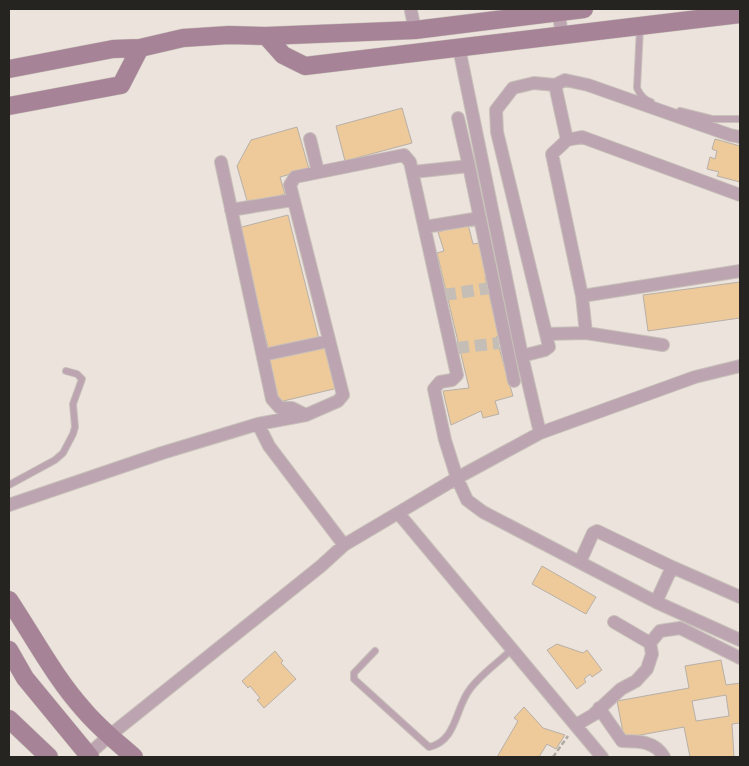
<svg xmlns="http://www.w3.org/2000/svg" width="749" height="766" viewBox="0 0 749 766" font-family="Literata,serif">
<style>
.building{fill:#eec99a;stroke:#b7b0a8;fill-rule:evenodd}
.lines{fill:none;stroke-linecap:round;stroke-linejoin:round}
.street-tunnel{stroke:#c4beb6;stroke-width:12;stroke-dasharray:12 6;stroke-linecap:butt}
.lane-casing{stroke:#c8c1ba;stroke-width:8}
.street-casing{stroke:#c8c1ba;stroke-width:14}
.secondary-casing{stroke:#c8c1ba;stroke-width:19}
.path{stroke:#b0aaa3;stroke-width:2.5;stroke-dasharray:5 2.5;stroke-linecap:butt}
.lane{stroke:#bca4b1;stroke-width:6}
.street{stroke:#bca4b1;stroke-width:12}
.secondary{stroke:#a68396;stroke-width:18}
</style>
<rect width="100%" height="100%" fill="#ece4dc"/>
<path class="building" d="M402 108 412 143 345 161 336 126Z
M297 127 309 169 280 177 285 194 248 204 237 166 251 140Z
M715 139 740 146V182L717 176 719 172 707 169 710 157 715 159 717 151 712 149Z
M288 215 319 339 269 351 238 228Z
M468 224 473 244 479 243 488 276 485 277 499 336 496 337 513 396 495 401 499 414 483 418 481 411 451 425 443 391 469 388 437 253 444 251 438 232Z
M740 282V318L648 331 643 295Z
M327 345 338 388 279 402 268 359Z
M542 566 596 597 586 614 532 584Z
M557 644 583 653 587 650 602 670 592 677 590 674 584 679 586 682 577 689 547 650Z
M275 651 283 661 281 663 296 679 264 708 257 700 260 698 250 686 248 688 242 681Z
M721 660 726 685 740 683V723L732 724 734 757H690L684 727 624 738 617 701 689 688 685 666ZM726 695 729 716 696 721 692 701Z
M524 707 543 728 565 735 556 749 547 744 539 757H497L518 721 514 718Z"/>
<g class="lines">
<path class="street-tunnel" d="M444 295 490 288
M457 348 499 343"/>
<defs>
<path id="lane" d="M640 27 637 88C640 95 644 100 651 102
M680 111 712 119H740
M9 485 55 460 63 453 73 434 75 427 73 404 82 379 77 374 66 371
M375 651 354 673V679L429 747C457 741 455 708 470 689 481 674 499 662 512 649"/>
<path id="street" d="M558 9 562 35
M411 11 415 30
M459 48 522 356 540 433
M555 85 567 140
M458 118 469 166 514 381
M310 139 318 172
M221 162 272 399 280 408H292L306 415
M413 172 469 166
M231 210 292 200
M425 227 480 218
M582 296 740 271
M586 333 663 345
M546 334 497 132 496 110 513 88 534 83 555 85 565 80 588 85 730 135 740 137
M263 355 329 341
M522 356 545 350 549 347 546 334 586 333 582 296 552 154 567 140 582 137 740 195
M258 424 269 446 344 545
M9 505 162 453 258 424 306 415 338 401 343 395 290 185 295 177 404 155 410 162 457 375 452 380 440 382 434 389 445 440 457 478 467 500 483 512 656 602 740 640
M399 514 602 757
M580 562 593 533 597 531 672 567 740 597
M656 602 672 567
M614 622 650 643
M599 708 622 741C638 741 655 741 664 757
M576 725 593 715 621 689 636 681 647 669 652 654 650 643 660 631 680 628 740 658
M88 755 109 736 321 566 344 545 457 478 540 433 695 377 740 366"/>
<path id="secondary" d="M266 36 283 55 305 66 740 14
M9 69 113 49 140 48 183 38 229 35 266 36 415 30 584 9
M9 106 121 85 140 48
M9 600C33 636 55 678 84 710 99 728 117 742 134 757
M9 650 25 678 90 757
M9 719 49 757"/>
</defs>
<use href="#lane" class="lane-casing"/>
<use href="#street" class="street-casing"/>
<use href="#secondary" class="secondary-casing"/>
<path class="path" d="M553 757 568 736"/>
<use href="#lane" class="lane"/>
<use href="#street" class="street"/>
<use href="#secondary" class="secondary"/>
</g>
<rect width="749" height="766" fill="none" stroke="#262420" stroke-width="20"/>
</svg>
